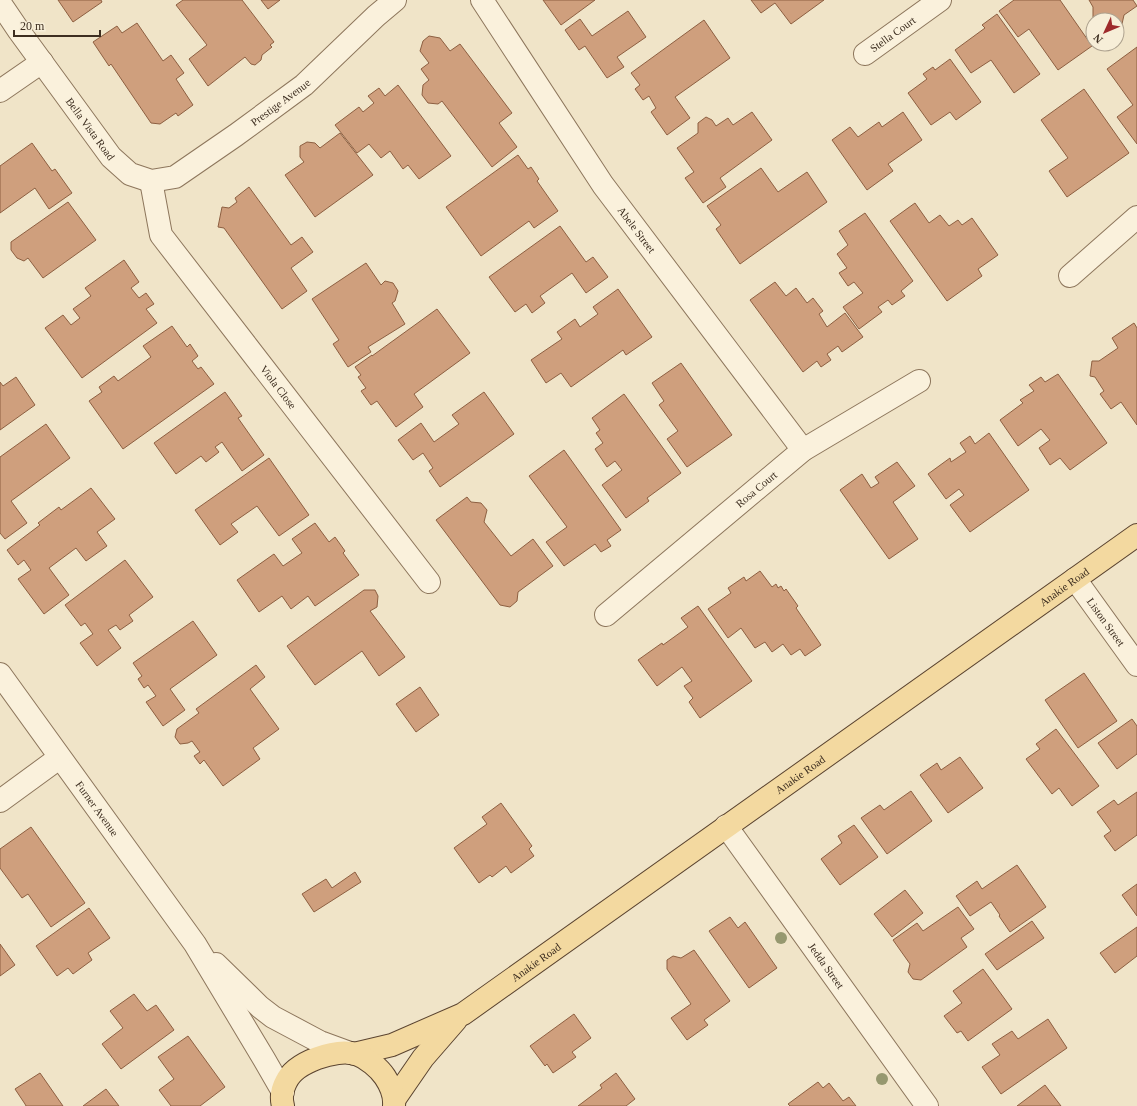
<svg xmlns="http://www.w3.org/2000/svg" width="1137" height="1106" viewBox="0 0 1137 1106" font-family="Georgia,serif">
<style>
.building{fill:#cf9f7d;stroke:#8d5f41}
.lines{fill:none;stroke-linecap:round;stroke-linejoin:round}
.minor-casing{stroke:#8d765c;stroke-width:24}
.major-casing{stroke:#5b4430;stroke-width:24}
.minor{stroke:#faf1dc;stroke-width:22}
.major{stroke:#f3d9a0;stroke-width:22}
.tree{fill:#96986f}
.labels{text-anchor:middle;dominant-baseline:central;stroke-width:3;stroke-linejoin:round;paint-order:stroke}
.street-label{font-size:11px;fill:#3d2e20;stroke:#f7eed8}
</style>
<rect width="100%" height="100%" fill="#f0e4c8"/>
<path class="building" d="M58 0H101L102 2 73 22Z
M183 0H242L274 42 270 45 272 47 262 55 261 60 255 65 251 64 245 57 208 86 189 59 207 45 176 5Z
M261 0H280L268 9Z
M543 0H595L561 25Z
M751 0H824L791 24 775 3 761 13Z
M1014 0H1060L1092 46 1058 70 1029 29 1018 37 999 11Z
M1089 0H1133L1137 6 1124 15 1122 24 1117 28V20H1095L1093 17V7Z
M628 11 646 37 617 57 624 67 607 78 585 46 579 50 565 30 580 19 592 36Z
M997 14 1040 74 1014 93 991 60 971 73 955 50 985 28 982 25Z
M704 20 730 58 675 97 690 118 667 135 651 112 656 108 649 96 643 100 635 89 640 85 631 73Z
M137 23 163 61 171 55 184 73 176 79 193 105 178 116 176 113 160 124 151 123 111 64 109 66 93 42 117 26 122 33Z
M429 36 440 38 450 51 460 44 512 113 499 123 517 147 492 167 442 101 438 104 428 103 422 95 423 85 429 80 421 69 429 63 420 51 423 41Z
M1137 47V144L1117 117 1133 105 1107 69Z
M950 59 981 102 956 120 950 112 931 125 908 93 927 79 923 74 933 67 935 70Z
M398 85 451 156 419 179 408 165 403 169 390 151 381 158 369 144 357 153 335 125 359 107 363 112 374 103 368 96 379 88 385 96Z
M1084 89 1129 153 1067 197 1049 171 1068 158 1041 120Z
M752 112 772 140 720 178 726 187 703 203 685 178 694 172 677 148 698 133V123L706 117 712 120 716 126 728 118 733 125Z
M903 112 922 140 888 164 893 171 867 190 832 140 850 127 858 137 879 122 882 127Z
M340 133 373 175 315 217 285 175 304 162 300 157V146L307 142 315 143 320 148Z
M32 143 52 171 55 169 72 193 49 209 35 188 0 213V166Z
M518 155 528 169 531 167 539 179 537 181 558 211 534 228 529 221 481 256 446 207Z
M761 168 778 192 807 172 827 202 740 264 716 229 721 225 707 206Z
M249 187 291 245 302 237 313 252 291 268 307 291 282 309 224 228 218 227 222 207 229 208 237 202 235 198Z
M68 202 96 240 43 278 28 258 24 261 17 258 11 250V242Z
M915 203 929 223 940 215 949 226 958 220 962 225 972 218 998 255 978 269 982 276 947 301 890 221Z
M865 213 913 281 901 291 905 296 892 305 888 300 878 307 882 312 859 329 843 307 863 293 854 282 848 286 839 273 847 268 837 254 848 245 839 231Z
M560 226 586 262 593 257 608 277 586 293 572 273 540 296 545 303 532 313 526 304 515 312 489 277Z
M124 260 139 282 131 288 139 298 146 293 154 304 146 309 157 323 82 378 45 328 63 315 71 325 80 318 73 309 91 296 85 288Z
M366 263 381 285 385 281 393 283 398 291 395 301 392 303 405 324 368 347 371 352 348 367 333 344 339 340 312 299Z
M775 282 786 296 796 288 807 303 813 298 823 311 819 314 827 327 845 313 863 337 842 352 838 346 827 354 831 360 821 367 817 361 803 372 750 300Z
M618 289 652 337 626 355 623 350 571 387 561 373 546 383 531 360 562 339 557 332 575 319 580 327 598 314 593 307Z
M437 309 470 353 414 394 423 407 396 427 377 401 371 405 361 391 366 388 358 377 361 375 355 367 372 355V356Z
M1134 323 1137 328V425L1121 402 1111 409 1100 394 1104 391 1095 377 1090 376 1092 361H1099L1118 348 1112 338Z
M172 326 187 347 190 344 198 356 192 361 198 369 201 367 214 384 123 449 89 401 102 392 99 387 114 376 118 381 151 357 143 346Z
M681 363 732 435 687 467 667 439 678 431 659 405 664 401 652 383Z
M1058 374 1107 443 1070 470 1060 458 1050 465 1039 448 1050 440 1041 429 1018 446 1000 420 1023 403 1020 400 1034 391 1029 385 1041 377 1045 382Z
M16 377 35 405 0 430V382L3 386Z
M225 392 242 416 238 418 264 455 242 471 222 442 215 447 219 452 206 462 201 456 176 474 154 443Z
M484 392 514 434 440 487 429 471 433 468 423 453 413 460 398 440 421 423 434 442 459 424 452 415Z
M624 394 681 473 647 498 649 501 626 518 602 485 622 470 615 461 607 467 595 449 603 443 596 433 600 430 592 418Z
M46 424 70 458 11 501 27 523 5 539 0 533V457Z
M989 433 1029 490 970 532 950 505 964 495 959 489 946 499 928 474 950 458 951 462 966 452 960 443 970 436 975 444Z
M564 450 621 530 607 540 611 546 601 552 595 544 564 566 546 542 567 527 529 476Z
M269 458 309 515 279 536 257 506 231 524 238 532 220 545 195 510Z
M897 462 915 486 893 502 918 539 889 559 840 490 862 474 871 488 879 483 875 477Z
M91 488 115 519 97 532 107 546 86 561 76 548 49 568 69 595 44 614 18 579 31 570 24 560 18 565 7 550 40 525 38 523 59 507 61 510Z
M467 497 471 502 481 503 487 510 484 522 511 556 533 539 553 566 518 592 517 601 510 607 500 605 436 520Z
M315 523 329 542 335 537 345 551 343 553 359 575 315 606 308 596 291 609 282 596 259 612 237 580 274 554 283 566 302 553 292 539Z
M125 560 153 597 129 615 133 621 120 630 116 625 108 630 121 648 97 666 80 643 93 634 85 623 81 626 65 605Z
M760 571 772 587 776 584 778 588 781 586 784 591 786 589 798 606 796 608 821 645 805 656 800 649 791 655 783 644 772 652 765 642 755 648 741 628 728 638 708 609 731 593 728 588 744 577 746 581Z
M364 590H375L378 596 377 607 370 611 405 657 379 676 362 651 315 685 287 646Z
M698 606 752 681 700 718 689 702 693 698 684 686 692 681 682 667 657 686 638 660 662 643 663 645 688 627 681 618Z
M193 621 217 655 170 689 185 710 163 726 146 702 156 696 148 685 144 688 138 679 142 676 133 663Z
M256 665 265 677 250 689 279 729 253 748 260 759 223 786 204 760 200 764 194 756 200 752 192 741 188 743 180 744 175 737 177 729 199 713 196 709Z
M1084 673 1117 721 1078 748 1045 700Z
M420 687 439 715 416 732 396 704Z
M1132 719 1137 726V754L1117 769 1098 743Z
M1056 729 1099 786 1072 806 1059 788 1052 794 1026 759 1040 749 1036 744Z
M960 757 983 788 948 813 920 775 937 763 941 770Z
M911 791 932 821 887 854 861 818 880 805 884 810Z
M1137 792V835L1115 851 1104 836 1111 831 1097 812 1114 800 1118 805Z
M501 803 532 846 529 849 534 856 511 873 506 866 492 877 490 875 479 883 454 848 487 824 482 817Z
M854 825 878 857 840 885 821 859 842 843 838 836Z
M31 827 85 903 51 927 28 894 22 898 0 868V849Z
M1017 865 1046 907 1010 932 999 916 1000 915 991 902 970 916 956 896 977 881 982 889Z
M355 872 361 882 314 912 302 894 326 879 332 888Z
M1137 884V916L1122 895Z
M905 890 923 913 892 937 874 914Z
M958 907 974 929 961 938 967 947 921 980 913 979 908 972 910 964 893 940 917 923 923 931Z
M89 908 110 938 88 953 92 960 73 974 68 968 57 976 36 946Z
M730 917 738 928 745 922 777 968 749 988 709 931Z
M1032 921 1044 938 997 970 985 954Z
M1137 927V956L1115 973 1100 953Z
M0 944 15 965 0 976Z
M694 950 730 1001 704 1020 708 1025 687 1040 671 1018 691 1004 667 969V960L673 956 681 958Z
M983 969 1012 1009 968 1041 961 1031 957 1033 944 1016 962 1003 953 991Z
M134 994 147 1011 156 1005 174 1030 121 1069 102 1044 123 1028 110 1011Z
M574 1014 591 1038 572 1052 576 1057 553 1073 547 1064 545 1066 530 1046Z
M1048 1019 1067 1048 1001 1094 982 1067 1000 1055 992 1044 1012 1031 1018 1039Z
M188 1036 225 1087 200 1106H171L159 1090 174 1079 158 1057Z
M40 1073 63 1106H26L25 1104 15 1089Z
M616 1073 635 1099 626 1106H578L602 1088 600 1085Z
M818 1082 823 1088 829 1083 843 1101 849 1097 856 1106H790L788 1104Z
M1045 1085 1061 1106H1017Z
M106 1089 119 1106H83Z"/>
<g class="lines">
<defs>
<g id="minor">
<path id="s1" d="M482 0 603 185 803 450"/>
<path id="s2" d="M0 3 19 31 111 157 130 174 151 181 175 177 236 135 304 85 376 16 395 0"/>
<path id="s3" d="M865 54 940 0"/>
<path d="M0 91 42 62"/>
<path id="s4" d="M151 181 161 235 429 582"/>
<path d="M1070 276 1137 217"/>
<path id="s5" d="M1075 579 1137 665"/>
<path id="s6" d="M606 615 803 450 919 381"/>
<path id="s7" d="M0 674 195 944 264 1059 283 1092"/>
<path d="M0 801 59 758"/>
<path id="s8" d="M726 826 927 1106"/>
<path d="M216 964 260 1007 273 1017 320 1042 350 1053"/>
</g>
<g id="major">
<path id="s9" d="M354 1054 392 1045 463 1014 1137 535"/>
<path d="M394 1100 423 1058 456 1020"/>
<path d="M283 1106C281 1098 282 1089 286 1082 295 1062 336 1048 356 1054 367 1058 379 1068 385 1077 391 1086 395 1095 394 1106"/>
</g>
</defs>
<use href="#minor" class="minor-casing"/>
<use href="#major" class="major-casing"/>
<use href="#minor" class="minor"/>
<use href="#major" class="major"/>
</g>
<g class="tree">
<circle cx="781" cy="938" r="6"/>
<circle cx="882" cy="1079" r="6"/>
</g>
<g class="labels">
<g class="street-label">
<text stroke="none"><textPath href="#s3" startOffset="34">Stella Court</textPath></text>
<text stroke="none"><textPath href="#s2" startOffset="391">Prestige Avenue</textPath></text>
<text stroke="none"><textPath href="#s2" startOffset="155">Bella Vista Road</textPath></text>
<text stroke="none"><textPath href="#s1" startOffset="277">Abele Street</textPath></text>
<text stroke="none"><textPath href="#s4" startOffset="247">Viola Close</textPath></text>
<text stroke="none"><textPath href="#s6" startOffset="196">Rosa Court</textPath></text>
<text stroke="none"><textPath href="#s9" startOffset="854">Anakie Road</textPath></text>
<text stroke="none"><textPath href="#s5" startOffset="53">Liston Street</textPath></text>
<text stroke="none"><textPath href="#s9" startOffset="530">Anakie Road</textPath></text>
<text stroke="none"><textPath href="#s7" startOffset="166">Furner Avenue</textPath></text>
<text stroke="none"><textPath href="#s9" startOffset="206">Anakie Road</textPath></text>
<text stroke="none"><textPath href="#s8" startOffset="172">Jedda Street</textPath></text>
</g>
</g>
<g transform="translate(1105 32) rotate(226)"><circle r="19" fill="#f7eed8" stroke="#ada18e"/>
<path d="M0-3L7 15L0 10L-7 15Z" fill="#9e2a2b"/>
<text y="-6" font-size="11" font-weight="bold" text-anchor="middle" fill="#3d2e20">N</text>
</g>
<path d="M14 30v6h86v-6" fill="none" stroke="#3d2e20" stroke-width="2"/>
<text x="20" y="30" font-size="12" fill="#3d2e20" stroke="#f7eed8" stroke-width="3" paint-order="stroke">20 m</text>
</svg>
